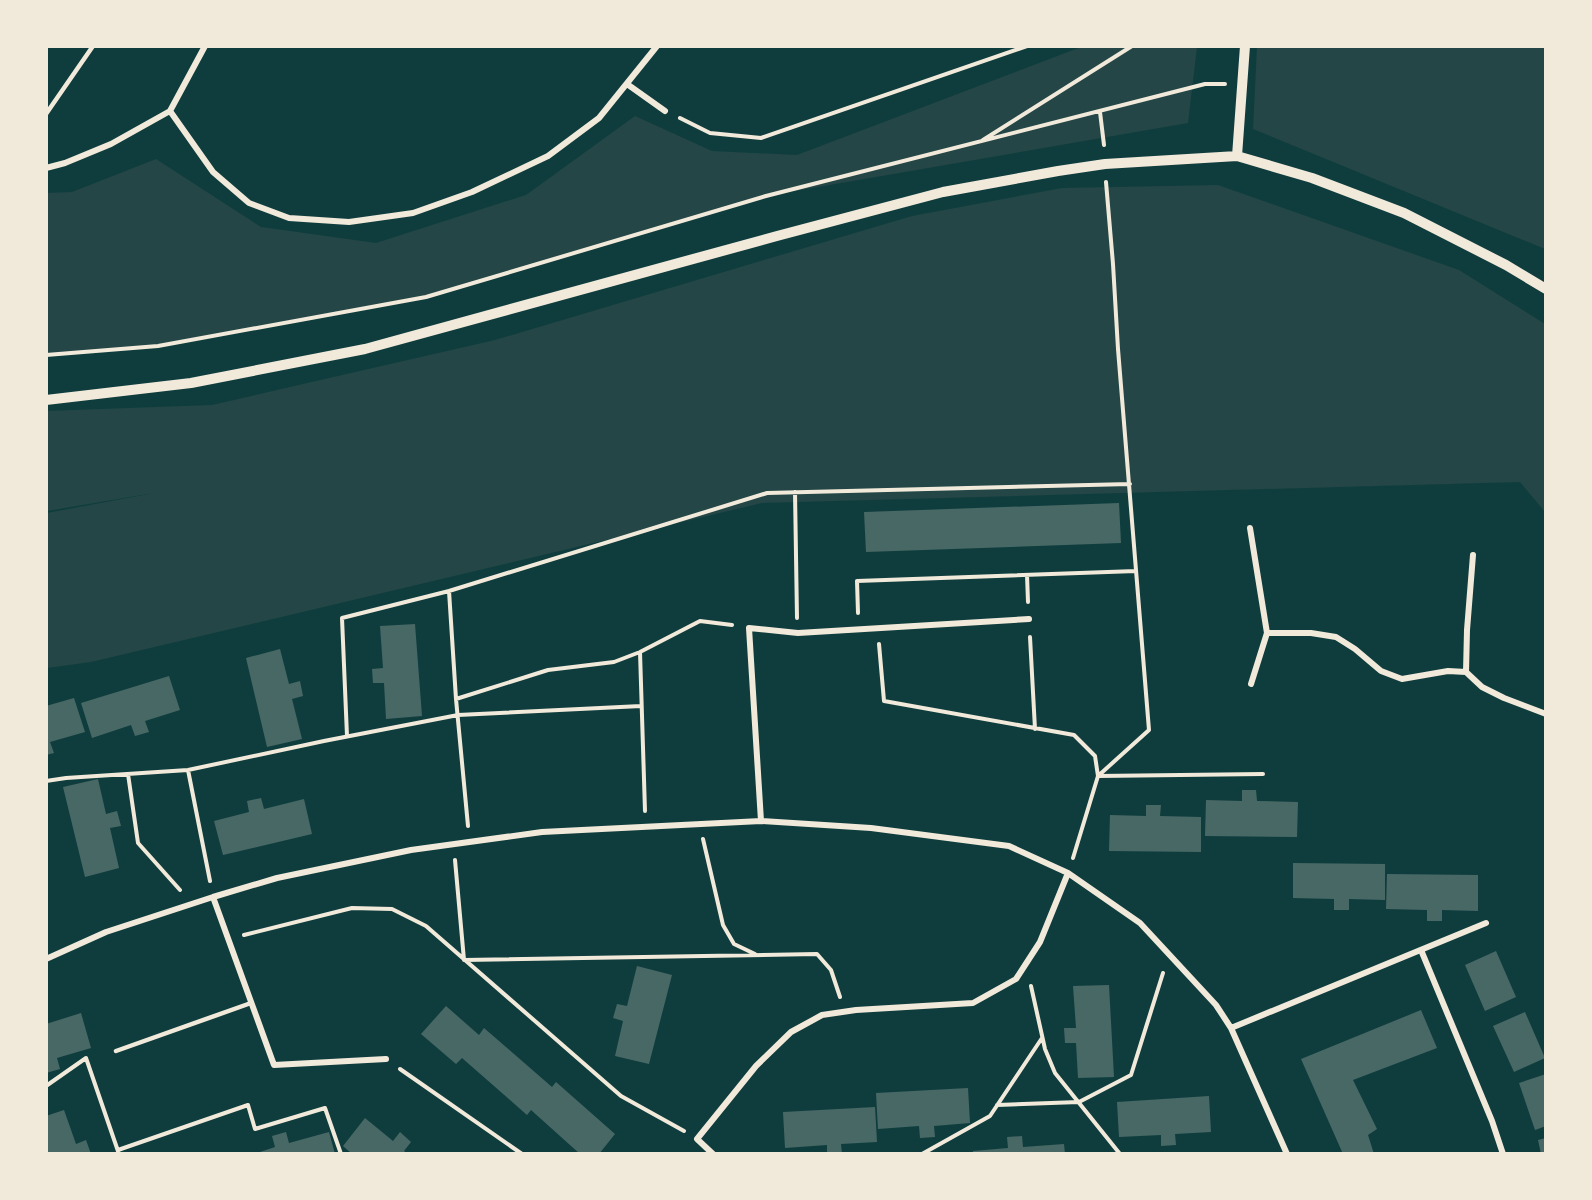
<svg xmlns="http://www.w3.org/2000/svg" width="1592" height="1200" viewBox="0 0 1592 1200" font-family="Karla,sans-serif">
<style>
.green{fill:#244646}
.building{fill:#486865}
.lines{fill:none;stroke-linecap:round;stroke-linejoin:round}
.path{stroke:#f1e9da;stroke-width:4}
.service{stroke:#f1e9da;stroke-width:4.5}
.minor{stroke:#f1e9da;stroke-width:6}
.tertiary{stroke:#f1e9da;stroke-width:10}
</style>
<rect width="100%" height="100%" fill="#0f3d3e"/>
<path class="green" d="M1081 47H1197L1188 123 766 196 426 296 158 346 47 355 46 193 72 192 156 159 261 227 376 243 526 195 635 116 712 151 797 155Z
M1257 47H1545V249L1253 129Z
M1218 185 1459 270 1545 324V512L1520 482 762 503 91 662 47 668V513L154 493 47 511 46 411 212 405 495 340 912 216 1062 188Z"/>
<path class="building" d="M1119 503 1121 543 866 552 864 512Z
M415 624 422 716 386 719 384 683H373L372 669 383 668 380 626Z
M280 649 289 684 300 681 303 696 292 699 302 739 267 747 246 658Z
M169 676 180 710 145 721 149 732 135 736 131 725 92 738 81 703Z
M74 698 85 732 50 742 54 753 46 755V706Z
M98 779 106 814 117 811 121 826 110 828 119 868 85 877 63 787Z
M1242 790H1256L1257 801 1298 802 1297 837 1205 836 1206 800 1242 801Z
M261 798 264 809 304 799 312 834 223 855 214 821 249 812 247 801Z
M1146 805H1161L1160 816 1201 817V852L1109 851 1110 815 1146 816Z
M1293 863 1385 864V900L1349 899V910H1334V899L1293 898Z
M1387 874 1478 875V911L1442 910V921H1427V910L1386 909Z
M1496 951 1516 997 1485 1011 1465 965Z
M637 966 672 975 649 1064 615 1056 623 1021 613 1018 617 1004 627 1006Z
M1109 985 1114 1077 1078 1078 1076 1043H1065L1064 1028H1076L1073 986Z
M446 1006 479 1035 484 1028 552 1087 556 1082 615 1134 599 1154H580L531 1110 527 1115 462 1058 456 1064 421 1034Z
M1421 1010 1437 1048 1353 1080 1377 1129 1368 1135 1374 1154H1343L1301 1059Z
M1525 1012 1545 1058 1514 1072 1493 1026Z
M81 1013 91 1048 57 1058 60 1069 46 1073V1024Z
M1546 1074V1126L1535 1130 1519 1083Z
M968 1088 970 1123 934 1126 935 1137 920 1138 919 1126 878 1129 876 1093Z
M1209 1096 1211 1132 1175 1134 1176 1145 1161 1146V1135L1119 1137 1117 1102Z
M875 1107 877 1142 841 1144 842 1154H827V1145L785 1148 783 1112Z
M64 1110 76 1144 86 1140 91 1154H46V1116Z
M365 1118 393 1141 400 1132 411 1142 404 1151 408 1154H352L343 1146Z
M286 1132 289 1143 329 1132 335 1154H254L275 1147 272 1136Z
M1022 1136 1023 1147 1064 1144 1065 1154H973V1151L1008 1148 1007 1137Z
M1546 1138V1154H1541L1538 1140Z"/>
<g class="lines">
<path class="path" d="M1100 112 1104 145
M680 118 710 133 761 138 1027 46
M983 140 1132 46
M46 355 158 346 426 297 766 196 1205 84H1225
M795 492 797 618
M1027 575 1028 602
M858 613 857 581 1136 571
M1030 637 1035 729
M879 644 884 701 1074 735 1095 756 1098 776 1263 774
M640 652 645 811
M456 699 548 670 614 662 640 652 700 621 732 625
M347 736 342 618 449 591
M188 770 210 881
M128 774 138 843 180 890
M46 781 66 778 188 770 324 741 458 715 641 706
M468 826 456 699 449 591 767 493 1130 484
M703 839 723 925 734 944 755 954
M1073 858 1098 776 1149 730 1118 349 1113 264 1106 182
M455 860 464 960 817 954 831 970 840 997
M244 935 352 908 392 909 426 926 621 1096 684 1131
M1031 986 1045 1049 1055 1073 1120 1154
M400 1069 522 1154
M46 1086 86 1058 119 1154
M997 1105 1079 1102 1131 1075 1163 973
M118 1150 248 1105 255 1129 325 1108 341 1154
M922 1154 990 1116 1042 1038"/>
<path class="service" d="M46 114 93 46
M116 1051 251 1003"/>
<path class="minor" d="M627 84 665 111
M170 111 213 172 249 203 289 218 349 222 413 213 472 192 548 156 599 118 657 46
M46 168 65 163 111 144 170 111 205 46
M1250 528 1267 633 1251 684
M1473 555 1467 630 1466 672 1482 687 1504 698 1546 714
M1267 633H1311L1336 637 1355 649 1381 671 1402 679 1448 671 1466 672
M761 821 749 628 798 633 1029 619
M213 897 274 1065 386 1059
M1421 950 1492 1121 1503 1154
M46 959 106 932 213 897 277 878 411 850 542 832 761 821 871 828 1009 846 1068 873 1140 923 1216 1005 1231 1028 1287 1154
M1231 1028 1486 923
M713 1154 697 1139 756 1066 791 1032 822 1015 856 1010 973 1003 1016 979 1040 942 1068 873"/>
<path class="tertiary" d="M1237 156 1245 46
M46 400 191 383 365 349 777 236 943 192 1058 171 1105 164 1237 156 1312 178 1404 213 1506 265 1546 289"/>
</g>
<rect width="1592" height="1200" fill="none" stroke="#f1e9da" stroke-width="96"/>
</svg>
